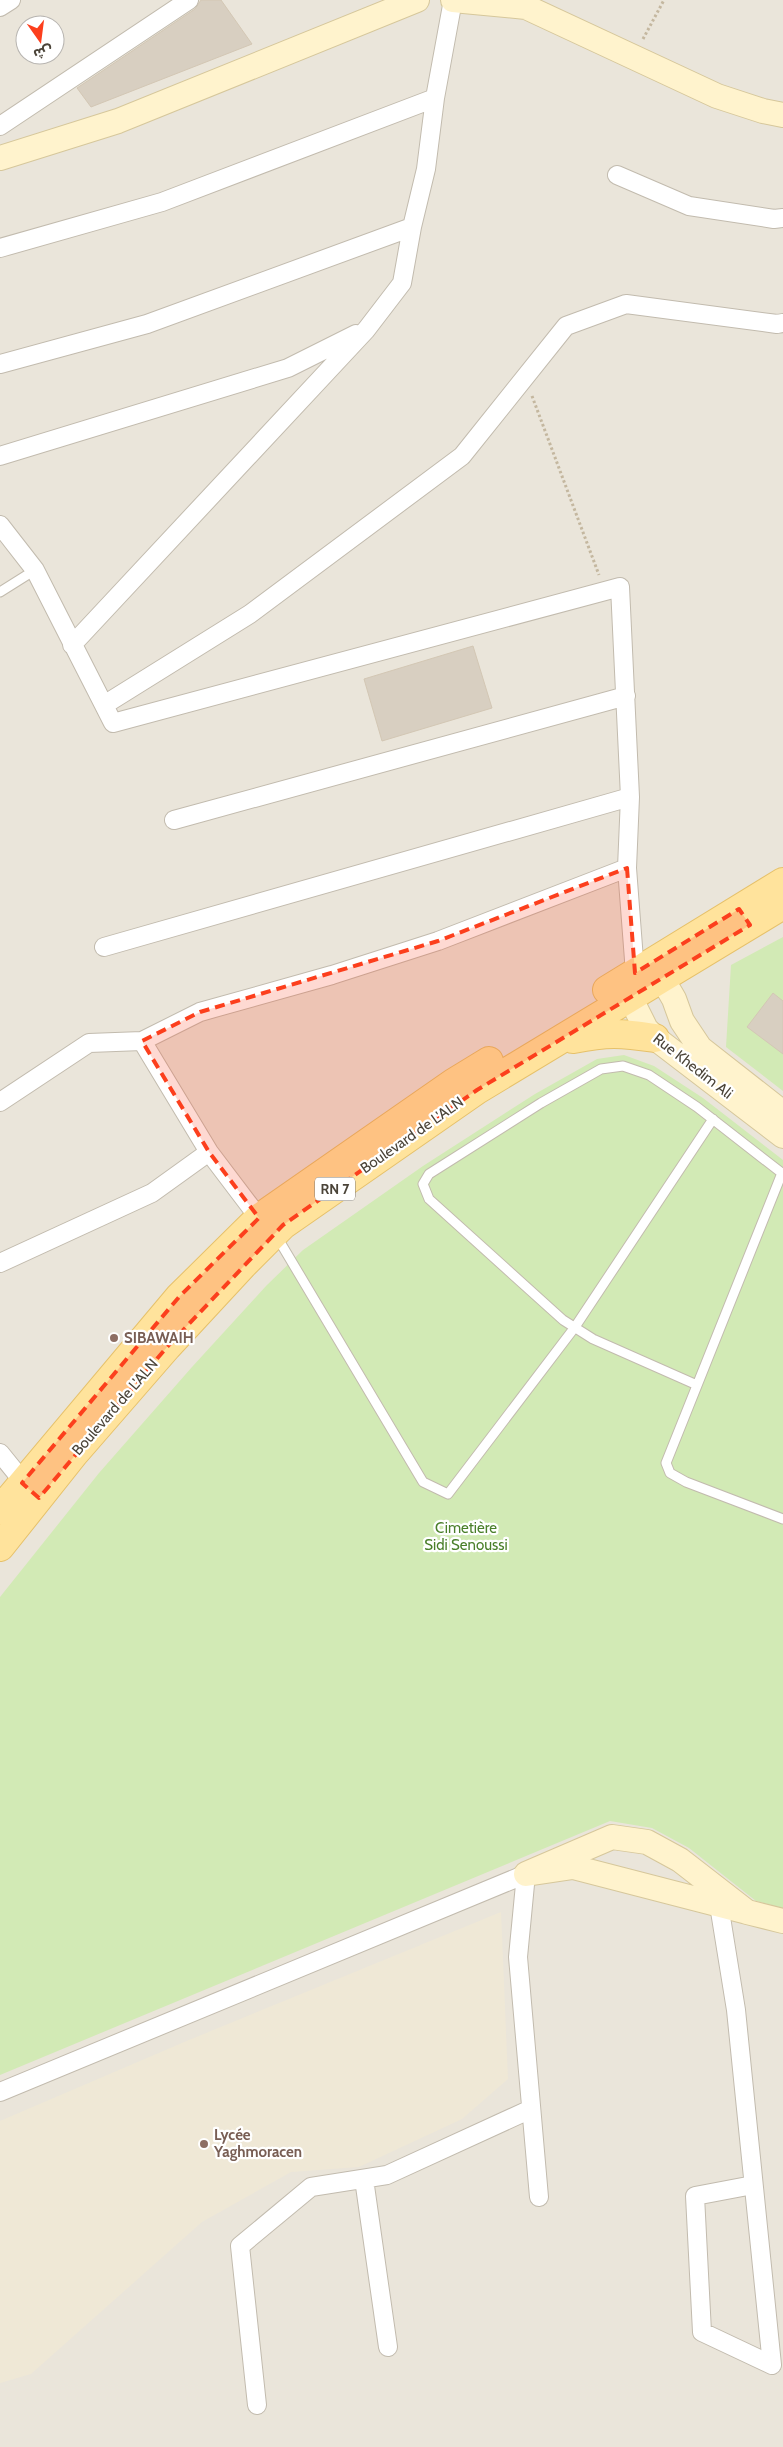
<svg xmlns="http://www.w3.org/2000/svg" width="783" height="2447" viewBox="0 0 783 2447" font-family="Cabin,'Noto Sans Arabic',sans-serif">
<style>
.residential{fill:#eae5da;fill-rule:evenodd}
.education{fill:#efe8d6}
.green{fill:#d2eab5}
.building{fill:#d8cfc1;stroke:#d3c7b4}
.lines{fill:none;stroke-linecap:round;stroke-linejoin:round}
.lane-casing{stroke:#c2bbae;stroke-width:11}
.street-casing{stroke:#c2bbae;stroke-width:20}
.secondary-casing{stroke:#d6c79b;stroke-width:26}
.primary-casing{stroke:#e6c16a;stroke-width:30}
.path{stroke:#c4b79f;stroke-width:3;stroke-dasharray:2.5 2.5;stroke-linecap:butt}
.lane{stroke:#fff;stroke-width:9}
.street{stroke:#fff;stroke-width:18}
.secondary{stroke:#fff3cd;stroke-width:24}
.primary{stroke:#ffe39c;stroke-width:28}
.marked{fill:#fc3f1d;fill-opacity:0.2;stroke:#fc3f1d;stroke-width:4;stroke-dasharray:10 6;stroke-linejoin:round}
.education-dot{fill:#8d6e63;stroke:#fff;stroke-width:2}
.labels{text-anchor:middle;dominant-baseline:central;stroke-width:4.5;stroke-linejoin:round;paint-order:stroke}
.shield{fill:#fff;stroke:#817c74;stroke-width:1}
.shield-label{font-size:14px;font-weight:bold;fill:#4b4439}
.street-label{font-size:15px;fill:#4b4439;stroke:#fff}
.education-label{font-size:15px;font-weight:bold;fill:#785e54;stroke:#fff;text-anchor:start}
.park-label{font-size:15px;fill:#4a7f2a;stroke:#fff}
</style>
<rect width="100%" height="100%" fill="#f6f3ec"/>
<path class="residential" d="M0 0H783V2447H0ZM25 25H55V55H25Z"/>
<path class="education" d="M501 1912 508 2079 462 2119 359 2167 291 2172 202 2222 31 2374 0 2383V2121L189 2040Z"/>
<path class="green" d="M783 937V1091L726 1047 731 965Z
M624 1055 654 1066 703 1098 783 1160V1908L756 1901 689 1848 652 1828 610 1821 0 2075V1597L99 1473 192 1367 266 1286 303 1250 423 1166 535 1094 597 1059Z"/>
<path class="building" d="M201 0H221L252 44 91 107 77 88 195 9Z
M473 646 492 708 382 741 364 679Z
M773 993 783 1001V1054L747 1027Z"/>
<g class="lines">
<defs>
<path id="lane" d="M0 592 35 570
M782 1173 666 1463 670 1473 686 1482 783 1519
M277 1237 423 1482 448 1494 575 1327 713 1119
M697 1385 593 1339 563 1320 429 1199 423 1184 429 1174 541 1103 601 1069 623 1066 649 1075 697 1107 783 1174"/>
<path id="street" d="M0 7 11 0
M0 126 189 0
M617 175 689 206 774 219 783 218
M0 248 162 202 435 98
M0 364 147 324 412 227
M0 456 288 368 356 334
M0 525 35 570 113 723 620 587 630 797 627 868 635 973
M72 645 366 330 402 283 412 227 426 169 435 98 453 0
M104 705 250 614 462 456 566 326 626 304 777 324 783 323
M174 820 626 696
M104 947 630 797
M142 1041 209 1152 259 1218
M0 1102 89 1043 142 1041 200 1012 332 975 438 941 627 868
M0 1263 152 1193 209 1152
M0 1453 30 1490
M719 1905 736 2010 772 2365
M0 2092 526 1874 518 1957 539 2197
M364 2179 388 2347
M753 2185 695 2196 702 2332 772 2365
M257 2405 240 2246 311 2187 387 2175 531 2109"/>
<path id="secondary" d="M453 0 526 7 717 96 763 111 783 115
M0 158 118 121 417 0
M653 963 674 999 682 1021 700 1048 783 1113
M622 981 646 1029 655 1038 783 1136
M612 1837 647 1842 680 1860 747 1912 573 1867 526 1874Z
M747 1912 783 1921"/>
<path id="primary" d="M607 990 783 882
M573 1039C608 1032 621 1033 655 1038
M0 1510 179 1297 259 1218 453 1083 489 1061
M0 1547 74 1454 167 1347 243 1265 283 1225 477 1090 783 905"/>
</defs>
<use href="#lane" class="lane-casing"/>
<use href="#street" class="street-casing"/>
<use href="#secondary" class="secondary-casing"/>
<use href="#primary" class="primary-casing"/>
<path class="path" d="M643 39 664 0
M532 396 599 575"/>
<use href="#lane" class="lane"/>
<use href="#street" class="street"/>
<use href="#secondary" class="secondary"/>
<use href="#primary" class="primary"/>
</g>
<path class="marked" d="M627 868 635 973 739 909 750 925 477 1090 283 1225 167 1347 39 1498 22 1483 179 1297 259 1218 209 1152 142 1041 200 1012 438 941Z"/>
<g class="education-dot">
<circle cx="114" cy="1338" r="5"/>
<circle cx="204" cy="2144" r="5"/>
</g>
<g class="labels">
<rect class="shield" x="315" y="1177.5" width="40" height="23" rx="4"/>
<g class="shield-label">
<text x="335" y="1189">RN 7</text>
</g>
<g class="street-label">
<text transform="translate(693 1066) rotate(38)">Rue Khedim Ali</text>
<text transform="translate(412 1135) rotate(-35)">Boulevard de L'ALN</text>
<text transform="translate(115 1407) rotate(-49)">Boulevard de L'ALN</text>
</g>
<g class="education-label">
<text x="124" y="1338">SIBAWAIH</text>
<text x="214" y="2135">Lycée<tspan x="214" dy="17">Yaghmoracen</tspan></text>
</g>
<g class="park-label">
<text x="466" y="1528">Cimetière<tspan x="466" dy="17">Sidi Senoussi</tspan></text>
</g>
</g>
<g transform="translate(40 40) rotate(166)"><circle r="24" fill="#ffffff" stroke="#b7b4b0"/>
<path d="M0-4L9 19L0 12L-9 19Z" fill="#fc3f1d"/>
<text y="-8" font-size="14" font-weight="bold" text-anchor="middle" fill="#4b4439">ش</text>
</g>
</svg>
